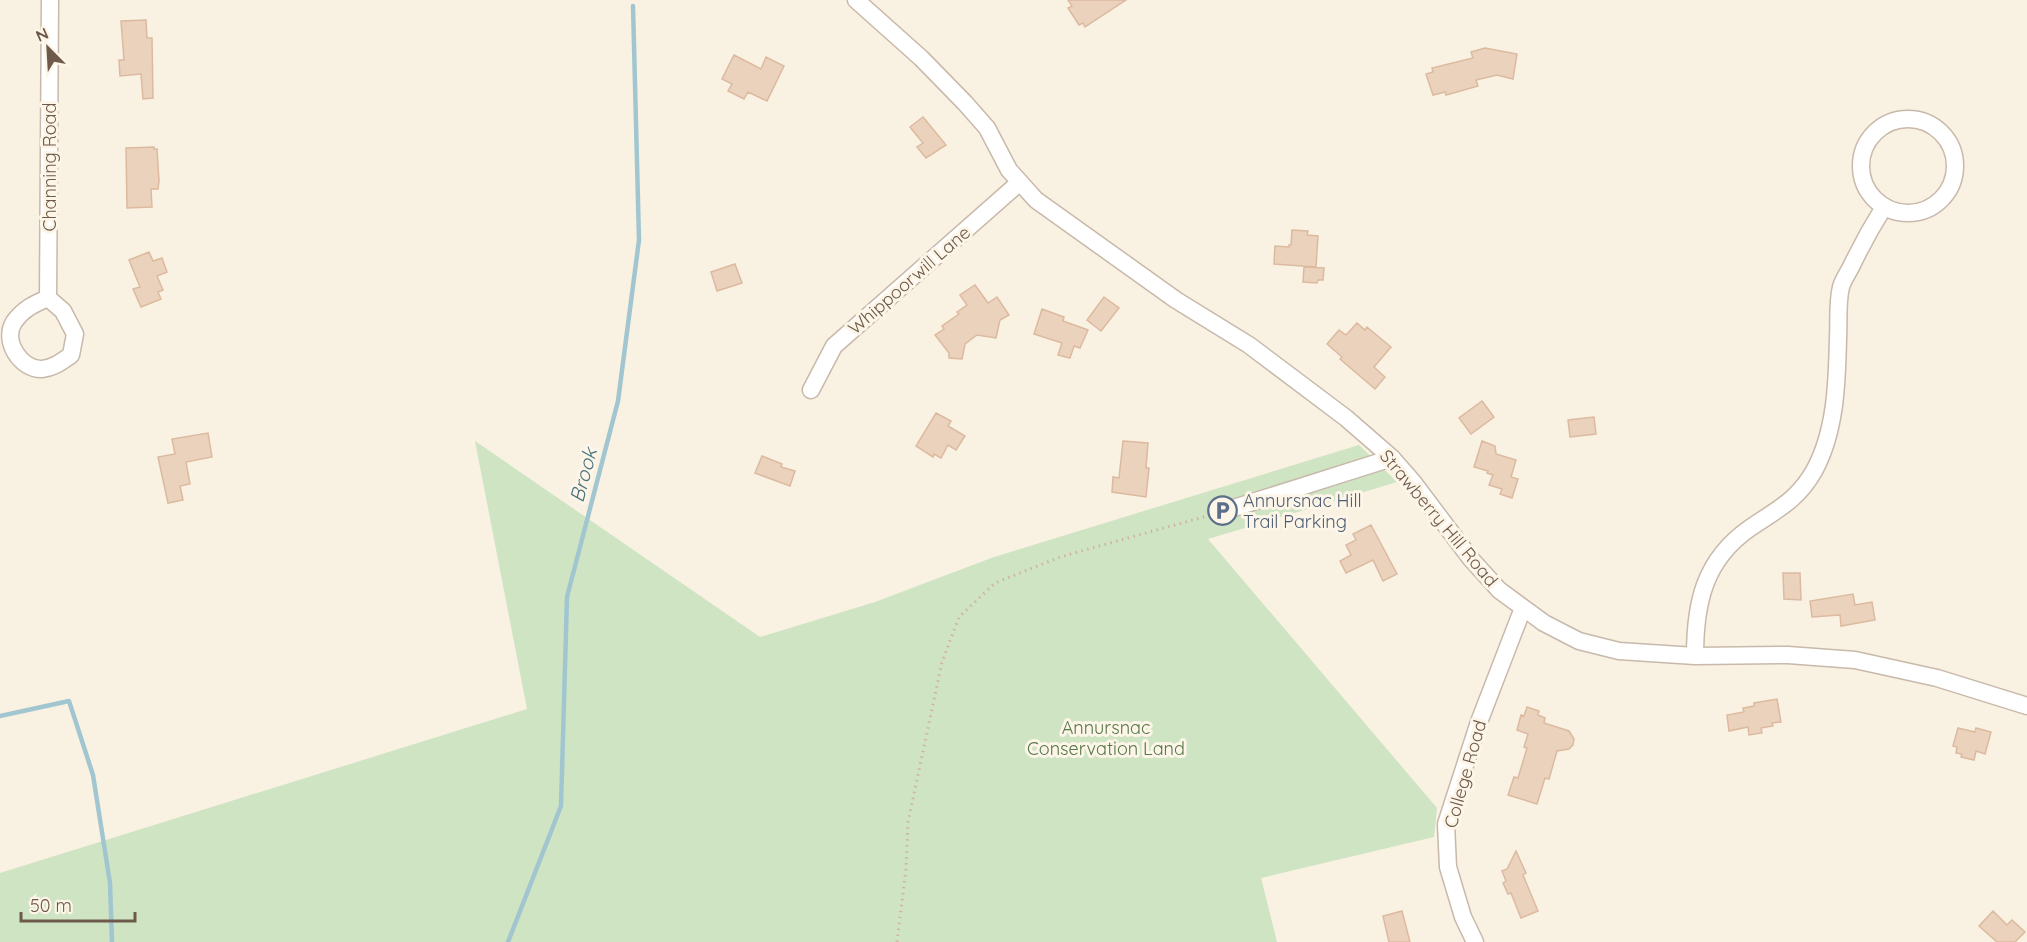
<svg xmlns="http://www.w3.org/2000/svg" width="2027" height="942" viewBox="0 0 2027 942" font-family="Quicksand,sans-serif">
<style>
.green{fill:#cee4c3}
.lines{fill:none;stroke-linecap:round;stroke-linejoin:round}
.stream{stroke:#a1c6d0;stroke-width:4.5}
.building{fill:#ebd2bd;stroke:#dcba9f;stroke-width:1.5}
.minor-casing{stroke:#c8b9aa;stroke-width:19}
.path{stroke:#cfb5a1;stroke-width:3;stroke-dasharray:1.5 4.5;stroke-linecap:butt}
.minor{stroke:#fff;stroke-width:16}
.labels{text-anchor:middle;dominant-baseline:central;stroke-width:6;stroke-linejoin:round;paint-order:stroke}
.street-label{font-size:18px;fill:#6d5a4b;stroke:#fdf5e7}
.service-label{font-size:18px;fill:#4e5e75;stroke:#fdf5e7;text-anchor:start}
.park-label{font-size:18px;fill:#547848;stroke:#fdf5e7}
.water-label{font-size:20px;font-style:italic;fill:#48737f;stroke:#fdf5e7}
</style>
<rect width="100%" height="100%" fill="#f9f1e2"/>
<path class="green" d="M475 441 760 637 875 602 994 557 1359 445 1397 482 1208 539 1437 808 1434 837 1261 878 1277 942H0V873L527 709Z"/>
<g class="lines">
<path class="stream" d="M0 716 69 701 93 775 110 883 112 942
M508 942 561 806 567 597 618 401 639 240 633 6"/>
</g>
<path class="building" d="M1068 0H1126L1085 27 1083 23 1079 25 1068 8 1072 6Z
M146 20 147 38H152L153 98 143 99 141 74 120 76 119 60H124L121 21Z
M1485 48 1517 54 1513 79 1497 75 1476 80 1478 86 1446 95 1445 92 1433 95 1426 74 1433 72 1432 68 1473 58 1471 52Z
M734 55 761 69 766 57 784 66 767 101 748 92 744 99 728 91 732 84 722 79Z
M923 117 946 145 926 158 917 147 923 143 910 127Z
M154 147V149H157L159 181 158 189H151L152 207 127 208 126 148Z
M1292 230 1308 231 1307 235 1318 236 1316 267 1274 264 1275 246 1289 247V245H1291Z
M149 252 153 261 162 258 167 272 157 276 163 290 158 292 161 299 141 307 133 289 140 287 129 260Z
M735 264 742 283 717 291 711 272Z
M1304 267 1324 268 1323 280H1318L1317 283 1303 282Z
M975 285 988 303 997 297 1009 315 1000 320 996 338 977 335 965 344 962 359 949 358V353L935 335 944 329 942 326 959 314 957 312 967 305 960 295Z
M1104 297 1119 308 1101 331 1087 320Z
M1042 309 1064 317 1063 321 1088 330 1080 348 1074 346 1070 358 1058 355 1062 343 1034 334Z
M1357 323 1365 330 1367 327 1391 347 1374 367 1385 377 1375 389 1340 359 1342 357 1327 344 1339 330 1346 335Z
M1482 401 1494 417 1471 434 1459 418Z
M936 413 951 421 948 426 965 436 956 450 948 445 941 458 934 454 933 457 916 446Z
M1594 417 1596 434 1570 437 1568 420Z
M208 433 212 457 186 462 190 484 180 486 183 500 168 503 158 457 175 454 172 439Z
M1123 441 1148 443 1146 468H1149L1146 497 1112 492 1113 477 1119 478Z
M1482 441 1495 446 1496 454 1516 460 1511 477 1518 479 1512 498 1500 494 1502 489 1489 485 1493 475 1487 473 1488 471 1474 467Z
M762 456 782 464 781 467 795 471 790 486 755 473Z
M1371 525 1397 574 1383 581 1373 560 1346 573 1340 561 1351 555 1346 545 1356 540 1353 534Z
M1783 573H1800L1801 600 1784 599Z
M1853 594 1855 605 1872 602 1875 620 1841 626 1840 615 1812 617 1810 601Z
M1777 699 1781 722 1772 723 1773 726 1761 728 1762 733 1749 735 1748 727 1729 731 1727 715 1744 712 1743 708 1754 706V703Z
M1527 707 1539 711 1538 715 1545 718 1544 723 1569 731 1574 739 1573 745 1569 749 1557 751 1549 779 1545 778 1537 804 1508 795 1514 777 1518 778 1527 748 1524 747 1528 734 1517 730 1521 715 1524 716Z
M1958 728 1975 732 1976 728 1991 732 1985 754 1976 751 1974 760 1961 757 1962 754 1956 753 1957 747 1953 746Z
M1516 851 1526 873 1523 875 1538 911 1521 918 1511 893 1508 894 1503 883 1506 881 1502 871 1507 869Z
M1402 911 1410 942H1389L1383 916Z
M1993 911 2007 925 2012 920 2025 932 2015 942H1997L1979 926Z"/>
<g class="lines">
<defs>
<path id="minor" d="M856 0 921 58 965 103 987 128 1009 170 1036 200 1176 300 1249 345 1346 418 1392 458 1413 482 1471 559 1499 590 1544 623 1579 641 1619 651 1695 656 1788 655 1855 660 1937 678 2027 706
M1861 166a47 47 0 1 1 94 0a47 47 0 1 1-94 0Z
M48 298C34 304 23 309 14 322 2 341 21 370 42 369 54 368 62 361 71 355L75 334 63 311 48 298 50 0
M811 390 834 346 1020 182
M1221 512 1392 458
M1695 656C1695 603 1704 560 1750 528 1776 510 1797 501 1814 471 1836 431 1837 382 1838 338 1839 322 1837 303 1841 287 1843 280 1848 273 1851 267 1861 246 1872 226 1884 207
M1475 942 1463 917 1448 867 1446 824 1479 722 1523 608"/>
</defs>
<use href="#minor" class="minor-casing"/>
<path class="path" d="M897 942 906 869 908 822 942 662 959 617 995 583 1060 557 1207 516"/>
<use href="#minor" class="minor"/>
</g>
<defs>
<symbol id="parking-ring" viewBox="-11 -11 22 22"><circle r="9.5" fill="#fdf5e7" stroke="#5c6f8a" stroke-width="1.5"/><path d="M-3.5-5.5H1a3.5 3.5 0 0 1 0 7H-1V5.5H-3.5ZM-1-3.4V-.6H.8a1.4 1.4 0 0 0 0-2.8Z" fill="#5c6f8a"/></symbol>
</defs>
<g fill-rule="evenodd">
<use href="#parking-ring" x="1206" y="494" width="33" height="33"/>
</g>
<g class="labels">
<g class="street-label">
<text transform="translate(49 167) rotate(-90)">Channing Road</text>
<text transform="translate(909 280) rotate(-41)">Whippoorwill Lane</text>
<text transform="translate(1439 518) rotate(50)">Strawberry Hill Road</text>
<text transform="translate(1465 774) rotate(-74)">College Road</text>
</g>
<g class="service-label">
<text x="1243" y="500">Annursnac Hill<tspan x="1243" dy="21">Trail Parking</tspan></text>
</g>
<g class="park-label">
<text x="1106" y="727">Annursnac<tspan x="1106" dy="21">Conservation Land</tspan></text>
</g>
<g class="water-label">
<text transform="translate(583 475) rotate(-75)">Brook</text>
</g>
</g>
<g transform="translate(48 48) rotate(336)" stroke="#fdf5e7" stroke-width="4.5" paint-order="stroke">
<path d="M0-4.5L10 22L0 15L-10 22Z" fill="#6d5a4b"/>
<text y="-9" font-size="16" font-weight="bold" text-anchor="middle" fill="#6d5a4b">N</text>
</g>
<path d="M21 912v9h114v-9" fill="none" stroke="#6d5a4b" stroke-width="3"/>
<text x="30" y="912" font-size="18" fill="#6d5a4b" stroke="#fdf5e7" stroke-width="4.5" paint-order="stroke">50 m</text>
</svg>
